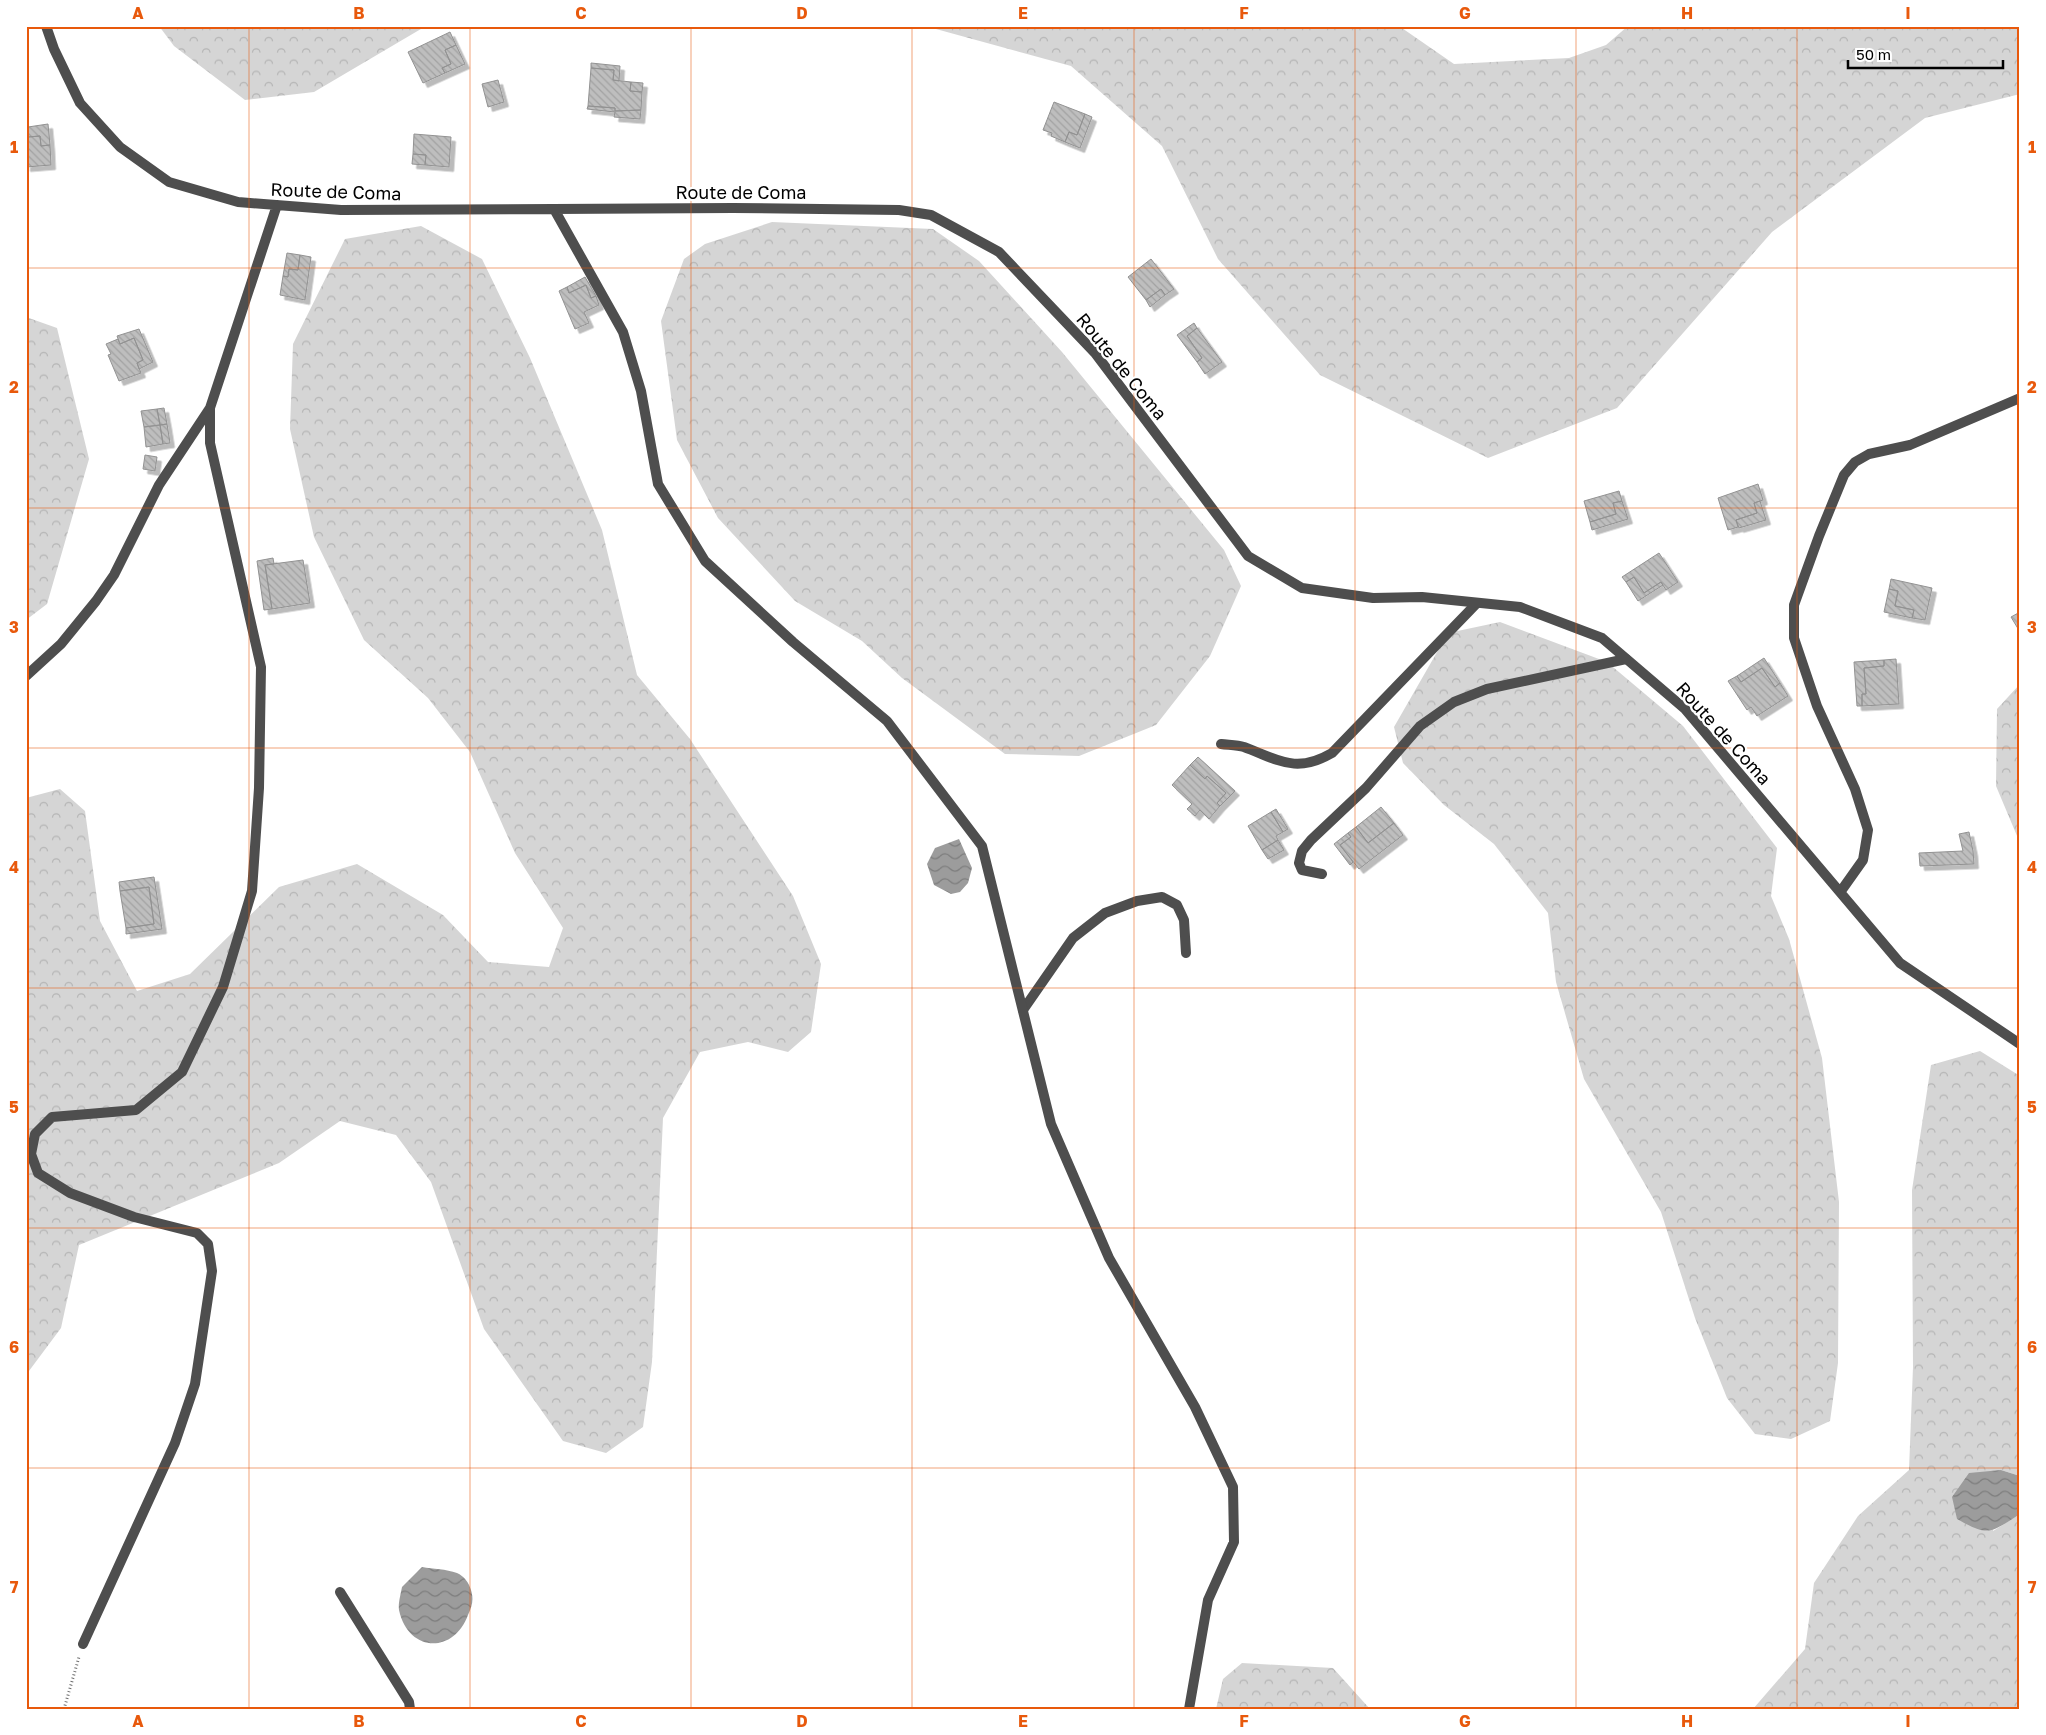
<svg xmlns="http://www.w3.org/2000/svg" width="2046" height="1735" viewBox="0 0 2046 1735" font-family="'Golos Text',sans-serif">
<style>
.forest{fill:url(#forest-crowns)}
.water{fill:url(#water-waves)}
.building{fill:url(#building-back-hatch);stroke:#929292;filter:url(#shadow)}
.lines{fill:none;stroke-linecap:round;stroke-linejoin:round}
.path{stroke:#707070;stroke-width:3;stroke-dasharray:1 2.5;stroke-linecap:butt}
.lane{stroke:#4e4e4e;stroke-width:10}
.street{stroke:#4e4e4e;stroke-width:10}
.grid{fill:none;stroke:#e8590c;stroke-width:1;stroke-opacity:0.55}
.labels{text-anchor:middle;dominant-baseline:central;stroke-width:4.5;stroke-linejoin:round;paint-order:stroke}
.street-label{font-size:18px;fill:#000;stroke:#fff}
.neatline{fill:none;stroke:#e8590c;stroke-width:2}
.grid-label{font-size:16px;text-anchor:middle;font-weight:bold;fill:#e8590c}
</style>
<defs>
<pattern id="forest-crowns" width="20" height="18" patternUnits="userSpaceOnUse" patternTransform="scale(1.25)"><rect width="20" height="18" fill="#d5d5d5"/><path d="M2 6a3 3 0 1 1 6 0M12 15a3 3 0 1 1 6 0" fill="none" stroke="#b5b5b5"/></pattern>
<pattern id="water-waves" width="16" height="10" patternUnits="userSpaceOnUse" patternTransform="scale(1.25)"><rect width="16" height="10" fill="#9c9c9c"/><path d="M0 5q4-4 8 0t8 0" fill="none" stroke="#7d7d7d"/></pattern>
<pattern id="building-back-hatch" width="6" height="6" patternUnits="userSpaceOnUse" patternTransform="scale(1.25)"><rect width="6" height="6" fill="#bebebe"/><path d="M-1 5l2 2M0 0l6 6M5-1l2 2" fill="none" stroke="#a2a2a2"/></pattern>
<filter id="shadow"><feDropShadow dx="4.5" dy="4.5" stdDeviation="0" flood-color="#0004"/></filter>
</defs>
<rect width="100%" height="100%" fill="#fff"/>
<path class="forest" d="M159 26H426L314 92 245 100 174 46Z
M925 26H1399L1454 64 1569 58 1606 45 1628 26H2020V94L1925 118 1772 232 1617 408 1488 458 1320 375 1218 259 1162 146 1071 66Z
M772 222 933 229 979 261 1062 352 1224 550 1241 586 1210 656 1156 725 1079 756 1005 754 902 678 862 641 795 601 718 518 677 440 661 321 684 259 705 244Z
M421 226 482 259 530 358 602 530 637 675 690 739 793 896 821 964 811 1032 788 1052 748 1042 700 1052 663 1118 652 1362 643 1427 606 1453 563 1441 484 1329 431 1182 396 1135 340 1121 279 1163 79 1245 61 1328 26 1375V798L60 789 85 811 100 921 137 991 190 974 279 887 357 864 443 915 488 962 549 967 563 928 515 853 470 752 428 698 364 640 314 537 290 429 293 344 345 239Z
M26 317 57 328 89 459 47 604 26 620Z
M1500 622 1607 662 1683 726 1777 848 1771 896 1789 939 1822 1058 1839 1202 1838 1363 1830 1421 1791 1439 1755 1434 1727 1398 1695 1318 1661 1212 1584 1079 1556 982 1548 913 1494 844 1444 805 1403 763 1394 727 1448 633Z
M2020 684V843L1996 786 1997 709Z
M1980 1051 2020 1076V1476L2001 1470 1993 1531 2020 1514V1709H1753L1805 1649 1814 1583 1858 1516 1909 1470 1913 1367 1912 1190 1931 1065Z
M1242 1663 1333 1668 1370 1709H1216L1223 1679Z"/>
<path class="water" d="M959 839 972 868 968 883 960 892 951 894 934 885 927 864 935 848Z
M2001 1470 2020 1476V1514C1990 1533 1989 1537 1957 1519L1952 1497 1969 1473Z
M422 1567C433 1569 446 1569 457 1573 464 1576 469 1583 471 1590 474 1600 472 1606 468 1615 453 1655 408 1652 399 1610 398 1603 401 1593 402 1587Z"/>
<path class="building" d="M450 32 456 45 445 50 451 64 442 68 445 73 423 83 408 52Z
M456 45 465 64 445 73 442 68 451 64 445 50Z
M591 63 620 66 619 81 613 80 614 70 591 68Z
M591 68 614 70 613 80 631 82 630 91 642 92 641 110 615 111V108L588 106Z
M498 80 504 102 488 107 482 84Z
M631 82 643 83 642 92 630 91Z
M1054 102 1085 114 1077 135 1069 132 1065 142 1051 136 1052 133 1043 130Z
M588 106 615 108V111L641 110 640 119 614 117 615 112 587 109Z
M1085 114 1092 117 1080 148 1065 142 1069 132 1077 135Z
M48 124 50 145 41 146 40 136 28 137V127Z
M26 127H28V137L40 136 41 146 50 145 51 165 26 167Z
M414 134 451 137 449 167 425 165 426 155 413 154Z
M413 154 426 155 425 165 412 164Z
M287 253 300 255 298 270 289 269 288 277 283 276Z
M300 255 311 257 305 300 280 295 283 276 288 277 289 269 298 270Z
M1151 259 1174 289 1165 295 1161 289 1146 300 1128 277Z
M585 277 596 296 591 298 586 285 569 293 567 287Z
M586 285 591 298 596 296 599 305 584 312 589 323 575 329 559 291 567 287 569 293Z
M1161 289 1165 295 1150 307 1146 300Z
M1194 323 1197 328 1187 336 1202 358 1197 362 1177 335Z
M1197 328 1222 362 1205 374 1197 362 1202 358 1187 336Z
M139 329 153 362 139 369 137 363 143 360 134 338 120 344 117 336Z
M134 338 143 360 137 363 141 373 119 381 108 355 111 354 106 344 118 339 120 344Z
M164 408 167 424 160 425 157 409Z
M157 409 160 425 144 427 141 411Z
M167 424 170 443 163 444 160 425Z
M160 425 163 444 146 447 144 427Z
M145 455 157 457 155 471 143 469Z
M1758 484 1763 500 1754 503 1757 513 1736 520 1738 527 1728 530 1718 498Z
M1619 491 1622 501 1613 503 1616 514 1590 522 1584 501Z
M1622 501 1628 519 1592 530 1590 522 1616 514 1613 503Z
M1760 501 1766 520 1739 528 1736 520 1757 513 1754 503Z
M1659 553 1678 582 1666 590 1661 582 1644 593 1634 577 1626 582 1622 577Z
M273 558 274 564 265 565 272 609 264 610 257 561Z
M303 560 310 603 272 609 265 565Z
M1634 577 1644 593 1661 582 1663 585 1638 601 1626 582Z
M1891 579 1932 588 1925 620 1912 618 1914 610 1895 606 1898 591 1889 589Z
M1889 589 1898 591 1895 606 1914 610 1912 618 1884 612Z
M2020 612V632L2011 617Z
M1764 658 1780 683 1775 687 1762 668 1741 682 1737 676Z
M1896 659 1899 704 1862 706V694H1866L1864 668 1884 666V660Z
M1884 660V666L1864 668 1866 694H1862V706H1857L1854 662Z
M1762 668 1775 687 1780 683 1788 696 1757 716 1751 707 1747 710 1728 681 1737 676 1741 682Z
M1198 757 1235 791 1220 806 1217 803 1226 793 1207 776 1205 779 1190 765Z
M1190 765 1205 779 1207 776 1226 793 1217 803 1220 806 1209 819 1200 810 1195 816 1187 809 1192 804 1172 785Z
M1381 807 1394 823 1368 843 1356 827Z
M1276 809 1288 829 1283 832 1271 812Z
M1271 812 1283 832 1276 836 1278 840 1262 850 1248 826Z
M1394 823 1403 835 1359 869 1340 845 1351 837 1348 833 1356 827 1368 843Z
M1969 832 1973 851 1974 864 1920 866 1919 853 1963 851 1959 834Z
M1348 833 1351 837 1340 845 1353 862 1350 865 1334 844Z
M1278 840 1284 850 1268 859 1262 850Z
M154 877 162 929 126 934V928L154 924 149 887 120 891 119 882Z
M149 887 154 924 126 928 120 891Z"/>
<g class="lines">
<path class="path" d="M64 1709 79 1657"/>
<path class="lane" d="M1221 744C1228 745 1237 745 1244 747 1279 760 1296 774 1332 753L1477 603
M1322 874 1302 870 1299 863 1302 851 1311 840 1366 788 1420 726 1454 702 1487 689 1626 659
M1023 1010 1073 938 1105 913 1137 901 1162 897 1177 905 1184 920 1186 953"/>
<path class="street" d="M46 26 54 49 80 103 120 147 169 182 238 202 341 210 733 208 899 210 931 215 999 252 1095 353 1248 556 1302 588 1373 598 1422 597 1520 607 1602 638 1685 709 1900 963 2020 1044
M554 209 623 332 641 391 658 484 705 561 793 642 887 721 982 846 1051 1124 1109 1258 1195 1407 1233 1487 1234 1542 1208 1600 1189 1709
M26 676 61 644 96 601 114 575 159 485 210 408
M1841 891 1863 860 1868 830 1855 789 1817 706 1794 638V605L1819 536 1844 475 1855 462 1869 454 1910 445 2020 398
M340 1592 409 1702 410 1709
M83 1644 175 1443 195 1384 212 1271 208 1244 197 1233 134 1217 70 1193 38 1173 31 1154 35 1134 52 1117 136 1110 182 1072 223 987 252 891 259 788 261 667 210 443V408L277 205"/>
</g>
<path class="grid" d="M249 26V1709M470 26V1709M691 26V1709M912 26V1709M1134 26V1709M1355 26V1709M1576 26V1709M1797 26V1709M26 268H2020M26 508H2020M26 748H2020M26 988H2020M26 1228H2020M26 1468H2020"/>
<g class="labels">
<g class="street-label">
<text transform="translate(336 191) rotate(2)">Route de Coma</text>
<text x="741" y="192">Route de Coma</text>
<text transform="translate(1122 366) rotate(51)">Route de Coma</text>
<text transform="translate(1724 733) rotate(48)">Route de Coma</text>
</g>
</g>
<rect width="2046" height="1735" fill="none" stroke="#ffffff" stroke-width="55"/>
<path d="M1848 60v8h155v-8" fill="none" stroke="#000000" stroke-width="2.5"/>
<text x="1856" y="60" font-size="15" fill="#000000" stroke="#ffffff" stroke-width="4" paint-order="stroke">50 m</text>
<rect x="28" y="28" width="1990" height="1680" class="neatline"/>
<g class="grid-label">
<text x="138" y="19">A</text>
<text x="359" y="19">B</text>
<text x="581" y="19">C</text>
<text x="802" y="19">D</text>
<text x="1023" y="19">E</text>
<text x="1244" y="19">F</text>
<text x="1465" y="19">G</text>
<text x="1687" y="19">H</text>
<text x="1908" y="19">I</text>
<text x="14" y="153">1</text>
<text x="2032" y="153">1</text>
<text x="14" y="393">2</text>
<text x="2032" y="393">2</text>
<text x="14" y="633">3</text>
<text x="2032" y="633">3</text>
<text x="14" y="873">4</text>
<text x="2032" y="873">4</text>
<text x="14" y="1113">5</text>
<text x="2032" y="1113">5</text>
<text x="14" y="1353">6</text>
<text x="2032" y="1353">6</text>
<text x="14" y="1593">7</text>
<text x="2032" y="1593">7</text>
<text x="138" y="1727">A</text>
<text x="359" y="1727">B</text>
<text x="581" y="1727">C</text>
<text x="802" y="1727">D</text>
<text x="1023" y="1727">E</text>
<text x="1244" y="1727">F</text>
<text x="1465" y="1727">G</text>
<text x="1687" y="1727">H</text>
<text x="1908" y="1727">I</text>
</g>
</svg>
